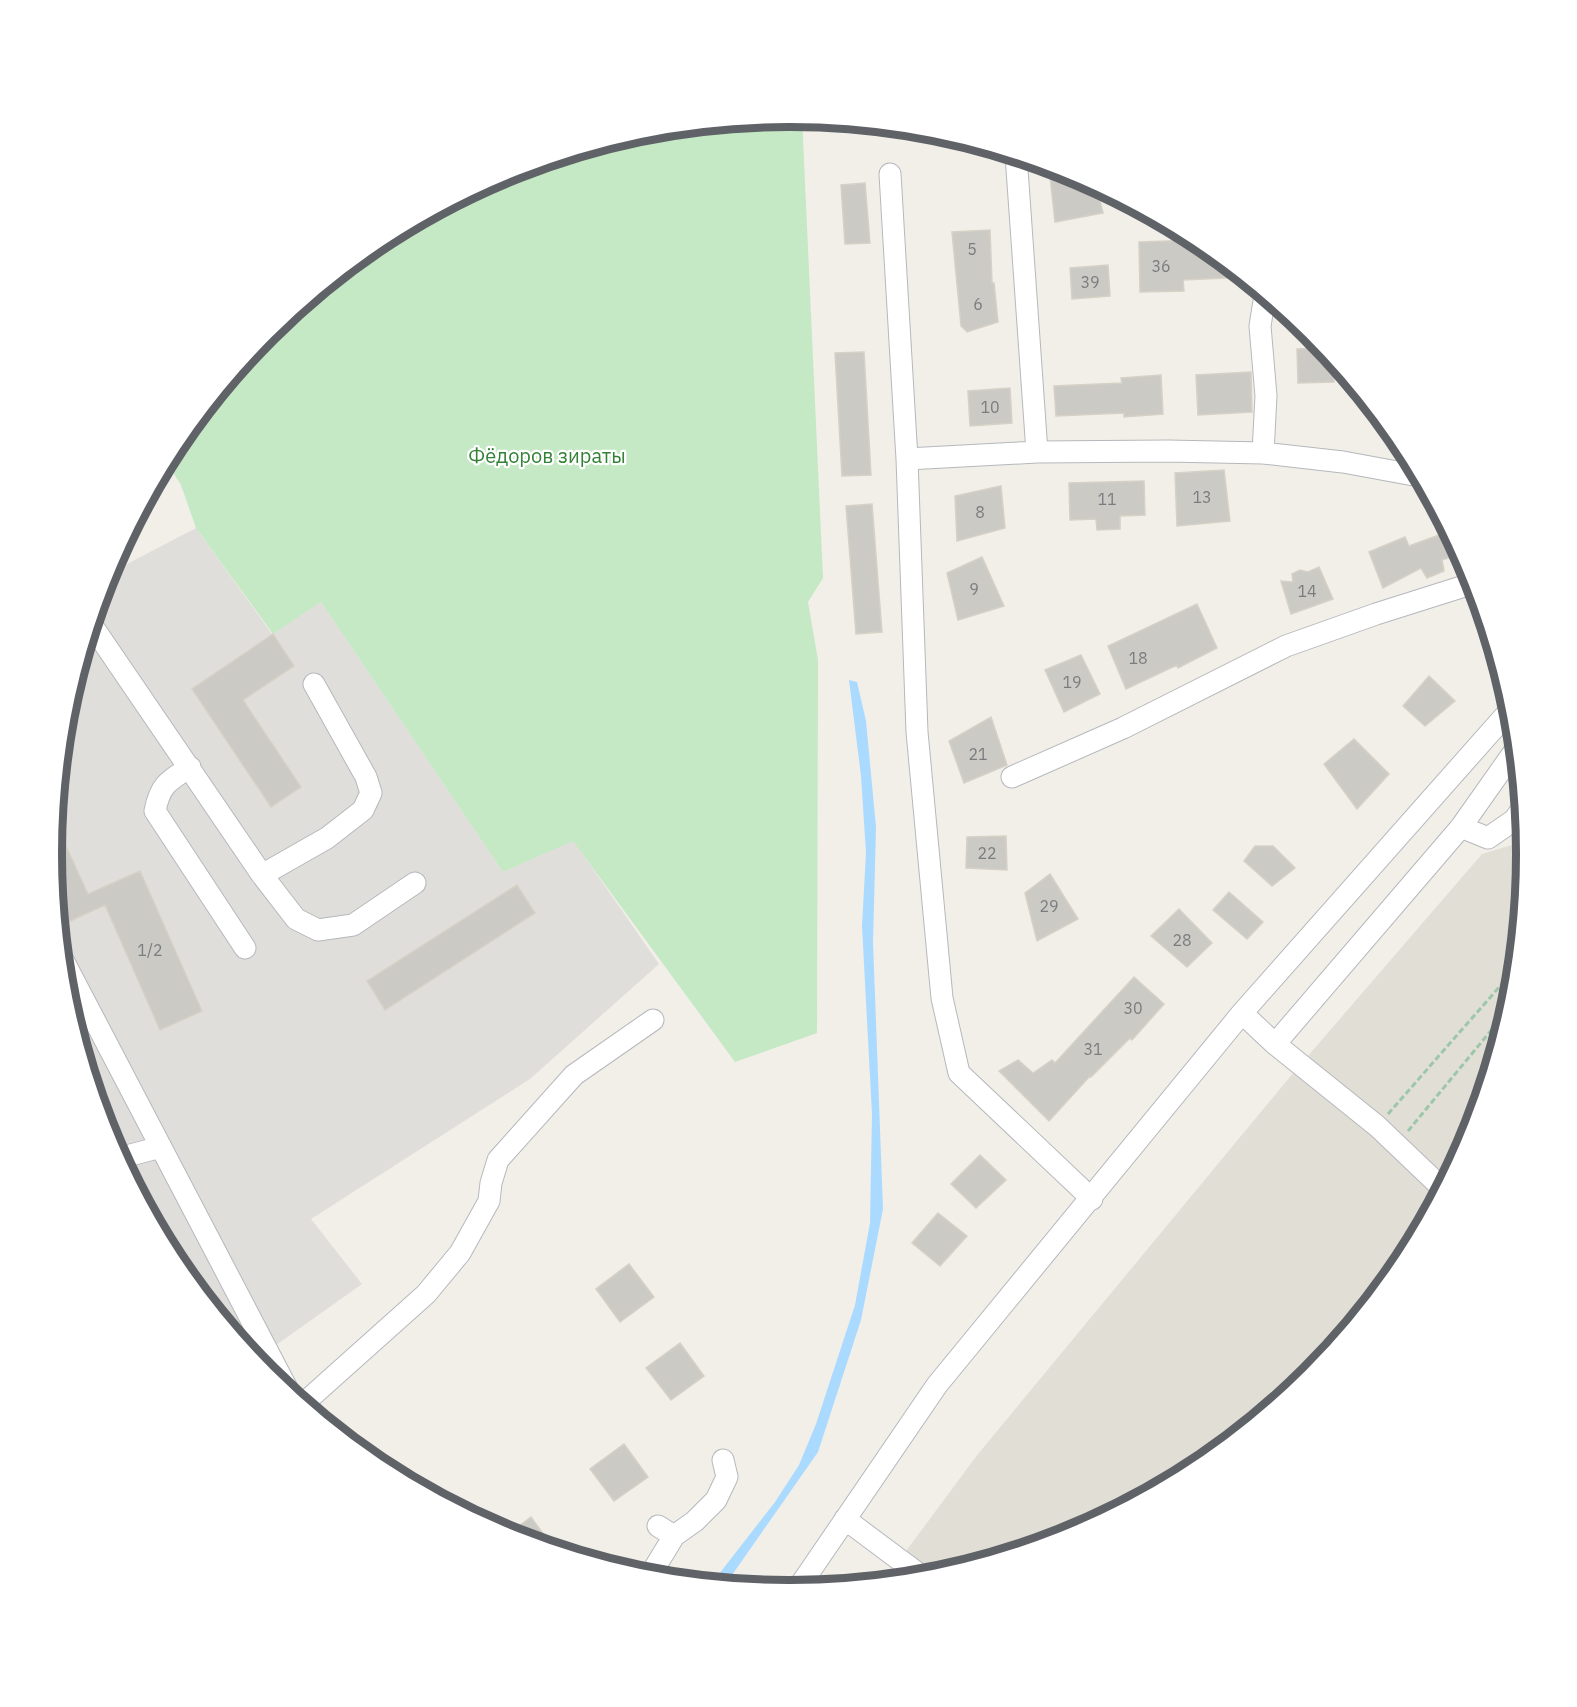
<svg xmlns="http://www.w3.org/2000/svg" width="1577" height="1707" viewBox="0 0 1577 1707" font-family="'IBM Plex Sans',sans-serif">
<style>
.industrial{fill:#e0deda}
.education{fill:#e1ded6}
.green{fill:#c5e8c5}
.water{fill:#aadaff}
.building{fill:#cccac5;stroke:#d6d1c6;stroke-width:1.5}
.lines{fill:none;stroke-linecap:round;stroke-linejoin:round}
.minor-casing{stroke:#b5b8bc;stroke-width:23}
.path{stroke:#9cc7a9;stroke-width:3;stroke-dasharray:6 3;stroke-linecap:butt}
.minor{stroke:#fff;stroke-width:21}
.labels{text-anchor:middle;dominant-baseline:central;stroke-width:4.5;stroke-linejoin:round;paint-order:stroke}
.number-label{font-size:16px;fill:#7a7d7f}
.park-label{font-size:20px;fill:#348238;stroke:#fff}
.rim{fill:none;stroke:#5f6368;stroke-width:8}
</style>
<rect width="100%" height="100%" fill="#f1efe8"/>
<path class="industrial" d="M196 528 272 634 321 602 503 872 573 840 659 964 530 1079 311 1219 362 1284 255 1360 175 1263 107 1135 65 997 51 853 65 709 106 575Z"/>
<path class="education" d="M1525 841 1526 854 1512 998 1470 1136 1402 1264 1310 1375 1198 1467 1070 1535 932 1577 883 1582 978 1454 1289 1078 1482 854Z"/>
<path class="green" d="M789 116 802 117 823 578 808 602 818 660 817 1033 735 1062 573 841 503 872 321 602 273 634 196 528 181 485 166 461 175 443 267 332 379 240 507 172 645 130Z"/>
<path class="water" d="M849 680 857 682 866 721 876 827 873 942 883 1209 861 1320 818 1452 725 1585 712 1583 775 1502 799 1465 816 1424 855 1305 870 1223 872 1114 862 926 866 853 861 776Z"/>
<path class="building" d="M1071 172 1096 185 1103 213 1055 222 1050 176Z
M865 183 870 243 845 244 841 185Z
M990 230 992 283H994L998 322 967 332 961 326 952 232Z
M1198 240 1243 277 1183 280 1184 291 1140 292 1139 242Z
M1108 265 1110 296 1072 299 1070 268Z
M1324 348 1334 361V382L1298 383 1297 349Z
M864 352 871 475 842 476 835 353Z
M1251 372 1252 412 1198 415 1196 375Z
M1161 375 1163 414 1124 417V413L1056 416 1054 386 1122 383 1121 378Z
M1010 388 1012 423 970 426 968 391Z
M1224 470 1230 521 1177 526 1175 473Z
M1144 481 1145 515 1120 516V529L1097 530 1096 519 1070 520 1069 483Z
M1001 486 1005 528 957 541 955 496Z
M872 504 882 632 856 634 846 506Z
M1442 534 1453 556 1442 560 1444 571 1427 578 1421 568 1383 588 1369 552 1405 537 1409 546Z
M982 557 1004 606 958 620 947 573Z
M1319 567 1333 599 1291 614 1281 581 1293 582 1292 574 1300 570 1308 572Z
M1197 604 1217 648 1178 668 1177 665 1126 689 1108 646Z
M273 634 294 666 243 700 301 787 271 807 192 689Z
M1081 655 1100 694 1064 712 1045 670Z
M1429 676 1455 701 1425 726 1403 706Z
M991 717 1007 765 964 783 949 741Z
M1354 739 1389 774 1357 809 1324 764Z
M54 820 88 894 140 871 202 1011 160 1030 105 905 66 923 56 900 51 853Z
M1006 836 1007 870 966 868 967 837Z
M1255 846H1273L1295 868 1272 886 1244 861Z
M1050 874 1078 919 1037 941 1025 893Z
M517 885 535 913 385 1010 367 981Z
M1229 892 1263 922 1247 939 1213 910Z
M1179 909 1212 943 1187 967 1151 936Z
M1134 977 1164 1004 1132 1040 1130 1038 1091 1077 1090 1076 1049 1121 999 1071 1018 1060 1033 1073 1052 1060 1055 1063Z
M103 1098 121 1133 109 1139 96 1100Z
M980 1155 1006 1180 976 1208 951 1184Z
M938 1213 967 1236 940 1266 912 1243Z
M629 1264 654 1297 620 1322 596 1289Z
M680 1343 704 1376 671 1400 646 1368Z
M624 1444 648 1477 614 1501 590 1469Z
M531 1517 555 1550 507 1535Z"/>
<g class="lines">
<defs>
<path id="minor" d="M1016 155 1037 452 1168 451 1263 453
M890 174 907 459 917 732 942 998 959 1073 1092 1199
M1265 295 1260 326 1266 396 1263 453 1343 462 1419 476
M907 459 1037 452
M91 624 262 875 296 919 318 930 353 925 415 883
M190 767C168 781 160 785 155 811L245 948
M1012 777 1123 728 1286 646 1376 614 1474 583
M1461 827 1488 838 1514 820 1522 809
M262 875 327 838 363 810 371 793 366 777 314 684
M61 956 290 1394
M1242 1013 1275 1044 1377 1126 1440 1186 1445 1182
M1275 1044 1461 827 1516 749
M119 1158 161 1147
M303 1404 426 1294 460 1253 489 1201 491 1183 498 1160 574 1075 653 1020
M845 1519 924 1578
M658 1526 674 1536
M649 1577 674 1536 695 1521 716 1500 727 1477 723 1460
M797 1590 937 1385 1242 1013 1511 709"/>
</defs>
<use href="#minor" class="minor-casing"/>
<path class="path" d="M1388 1114 1515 969
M1408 1131 1508 1010"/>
<use href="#minor" class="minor"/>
</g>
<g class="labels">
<g class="number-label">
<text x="972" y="249">5</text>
<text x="1161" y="266">36</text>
<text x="1090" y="282">39</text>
<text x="978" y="304">6</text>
<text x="990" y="407">10</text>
<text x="1202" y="497">13</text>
<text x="1107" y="499">11</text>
<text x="980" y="512">8</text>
<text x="974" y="589">9</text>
<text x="1307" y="591">14</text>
<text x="1138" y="658">18</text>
<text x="1072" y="682">19</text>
<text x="978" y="754">21</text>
<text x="987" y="853">22</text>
<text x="1049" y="906">29</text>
<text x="1182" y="940">28</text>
<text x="150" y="950">1/2</text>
<text x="1133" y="1008">30</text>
<text x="1093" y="1049">31</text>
</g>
<g class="park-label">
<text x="547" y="455">Фёдоров зираты</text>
</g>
</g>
<path d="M0 0H1577V1707H0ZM788 127H790A726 726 0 0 1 1516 853V854A726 726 0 0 1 790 1580H788A726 726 0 0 1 62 854V853A726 726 0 0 1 788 127Z" fill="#fff" fill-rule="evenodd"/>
<path class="rim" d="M788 127H790A726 726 0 0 1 1516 853V854A726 726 0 0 1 790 1580H788A726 726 0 0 1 62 854V853A726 726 0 0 1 788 127Z"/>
</svg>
